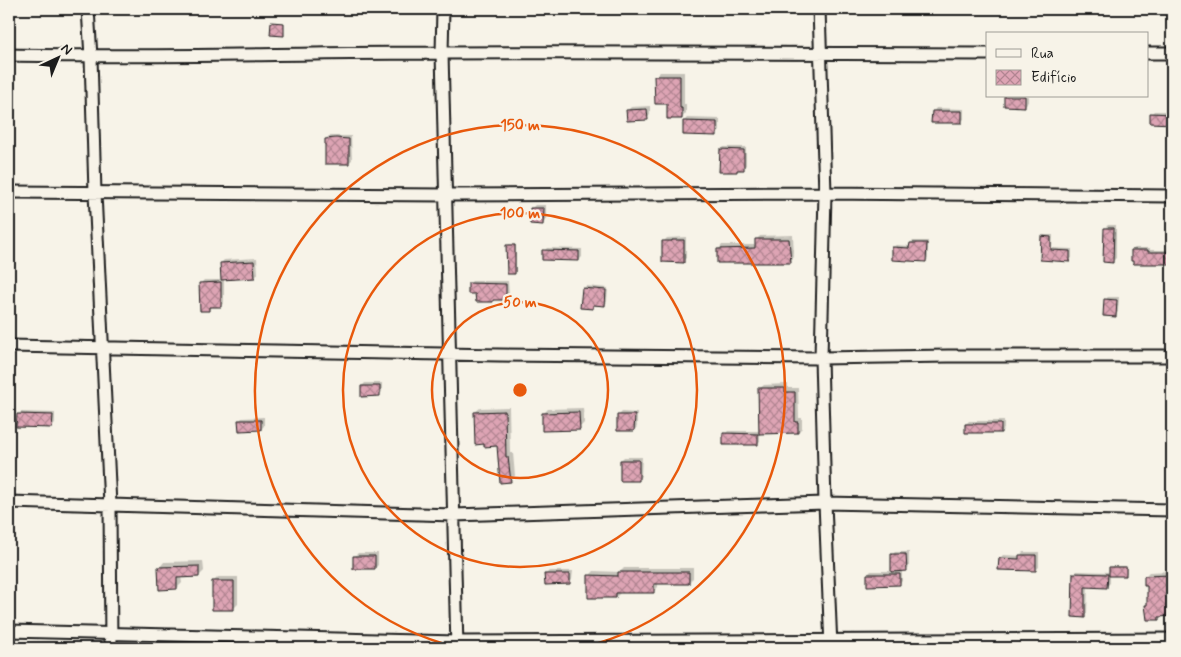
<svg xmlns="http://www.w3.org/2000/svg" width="1181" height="657" viewBox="0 0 1181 657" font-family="Mynerve,sans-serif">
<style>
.shadow{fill:#0003}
.building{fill:url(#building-cross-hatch);stroke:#1c1c1c}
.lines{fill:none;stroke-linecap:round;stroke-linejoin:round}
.minor-casing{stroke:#1c1c1c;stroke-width:15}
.minor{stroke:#f7f3e8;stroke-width:11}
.ring{fill:none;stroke:#e8590c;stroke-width:2.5}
.centre{fill:#e8590c;stroke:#f7f3e8;stroke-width:2.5}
.ring-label{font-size:15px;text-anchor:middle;font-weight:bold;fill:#e8590c;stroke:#f7f3e8;stroke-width:4.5;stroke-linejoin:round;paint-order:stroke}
</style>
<defs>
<pattern id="building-cross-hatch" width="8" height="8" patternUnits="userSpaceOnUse" patternTransform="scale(1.25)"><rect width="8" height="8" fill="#dda4b4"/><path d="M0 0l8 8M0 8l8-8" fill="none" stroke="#b28592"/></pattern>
</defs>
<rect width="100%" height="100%" fill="#f7f3e8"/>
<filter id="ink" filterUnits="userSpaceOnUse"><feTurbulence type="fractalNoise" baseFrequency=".02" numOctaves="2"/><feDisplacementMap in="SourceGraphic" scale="10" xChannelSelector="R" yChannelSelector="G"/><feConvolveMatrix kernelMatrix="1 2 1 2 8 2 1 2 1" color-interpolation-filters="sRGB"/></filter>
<g filter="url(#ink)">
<path class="shadow" d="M660 72H684V104H686V113L682 118 668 103 656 76Z
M1006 96H1028V102L1025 105Z
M650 106V115L647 118 628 110 631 107Z
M936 108 964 109V119L961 122 933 112Z
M1154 111H1172V123L1151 122V114Z
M687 118 720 119V131L717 134 684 121Z
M329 136H351L352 160 348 163 326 139Z
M724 147H746V165L743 168H739L737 171 721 150Z
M535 205H546V220L543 223 532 208Z
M1108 225H1116V258L1113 261 1105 228Z
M793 235 794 257 790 261 719 249 722 245H756V240L760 236Z
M1044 235H1053L1052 248 1072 249V258L1069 260 1041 259 1042 237Z
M686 237V258L683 261 664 241 667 238Z
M913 241H928V259L926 261 893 247 896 245 911 246V243Z
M509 244 516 245V272L515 273 508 246Z
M547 248 582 249V257L579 260 544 251Z
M1135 248H1150V250H1172V263H1135L1132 250Z
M257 258 258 274 255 277 224 278V302L221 306H212L209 309 201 283 204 280H222L221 263 224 260Z
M472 281H508L509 295 506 298 477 292 469 284Z
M586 286 608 288 607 302 604 305 596 304 592 307 583 289Z
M1108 297H1119L1118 312 1115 315 1105 300Z
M365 383H382V392L379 395 362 386Z
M788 384V388H798L799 418H802V428L798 432 760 433V441L757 444 725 434 728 431H760L759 389 764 385Z
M509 407 510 453H513L515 476 510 481 498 445 485 443 475 412 480 408Z
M583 408 584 423 579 428 543 414 548 409Z
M21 412 55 413V424L52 427 18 415Z
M622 412 637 413V427L634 430 619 415Z
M264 417V426L261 429 239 421 242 418Z
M969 421H1004V429L1001 432 966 424Z
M624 457H642L641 476 638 479 621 460Z
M895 552H909V567L906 570H902V581L899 584 868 574 871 571H892V555Z
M1023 552H1039V567L1036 570 1000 558 1003 555 1020 556Z
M358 553H378V565L375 568 355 556Z
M203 561 204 571 199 576H181L182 583 177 588 160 567 164 562Z
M1112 566H1127V573L1125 574H1110V583L1107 586H1088L1087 613 1084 616 1074 574 1077 571 1111 572V567Z
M624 568H693V578L689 582H658V587L653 592H621L616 597 589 576 594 571 620 572Z
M549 571H573L572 580 569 583 546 574Z
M1172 571V615H1161L1158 618 1146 605 1148 604V584L1145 576 1149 572Z
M218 577H238V604L233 609 213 582Z"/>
<path class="building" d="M271 22 284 23V36L270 35Z
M654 76H680V108H682V119H667V104H655Z
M1004 96H1025V107L1004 106Z
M647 109 648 120 627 121 626 110Z
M932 111H962V123H931Z
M1150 113 1172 114V124L1150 123Z
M683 121 717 122V136L683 135Z
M336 138 349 139V164H325V139Z
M720 149 744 150V170H737V172H719Z
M530 208H544L543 225 530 224Z
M1104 228H1114L1113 263 1103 262Z
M1041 236 1051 237V250L1070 251V262L1040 260Z
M755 239H789L791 263H717V249L755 248Z
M672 240H684V263L662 262V241H672Z
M910 243H927L926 262 892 260V247L909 248Z
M506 245H515V274H507Z
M542 250 579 251V261L542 260Z
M1131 250H1148V252H1172V264H1133V261H1131Z
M254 261 255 278 221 280 220 263Z
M221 282V307H209V311H200L199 283Z
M468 283 506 284V300H493V302H476L475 294H468Z
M582 288 606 290 605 306 593 305V309L580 308Z
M1104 299 1117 300 1116 317 1103 316Z
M361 386H380V396L361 397Z
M758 388H785V392H795V422H798V433L759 434Z
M505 411 506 457H508L511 482 500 483 497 446 484 447V444L475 445 474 412Z
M579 412 580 430 542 431V413Z
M17 414 53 415 52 428 16 427Z
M617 415H635L634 431H617Z
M238 420H261V430L239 431Z
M965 424H1001V433H965Z
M723 433 758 434V445H723Z
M620 460H639V481H620Z
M891 554H906L907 571 891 572Z
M1019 555H1036V571L998 570 999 558 1019 559Z
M353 556H375V569H353Z
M199 566V577L177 578V589L159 590 158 567Z
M1109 567H1126V576H1109Z
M618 572H689V584H654V593H616V598H588V575L618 576Z
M1073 573 1108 574 1107 588 1085 587V618L1072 617Z
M544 574H570V584L545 585Z
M867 574H900V585L867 586Z
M1172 575V616L1159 617V620H1147L1145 605H1147V586H1144V576Z
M212 581H234V610H212Z"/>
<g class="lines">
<defs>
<path id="minor" d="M88 9 91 57 95 193 110 505 111 648
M443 9 442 53 457 648
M819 9 825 193 821 358 825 503 831 647
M1147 53H1172
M9 55C153 58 297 53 441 53 623 52 805 54 987 54
M9 192 446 195 825 193 1172 196
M9 346 499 355 821 358 948 356H1172
M9 502 454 515 825 503 1172 510
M9 631 457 642 1172 639"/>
</defs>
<use href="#minor" class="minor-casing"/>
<use href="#minor" class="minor"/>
</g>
</g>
<g class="ring">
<circle cx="520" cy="390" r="88"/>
<circle cx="520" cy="390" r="177"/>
<path d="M460 648A265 265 0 1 1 580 648"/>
</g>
<circle cx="520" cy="390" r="8" class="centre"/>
<g class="ring-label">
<text x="520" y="130">150 m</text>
<text x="520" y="218">100 m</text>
<text x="520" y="307">50 m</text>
</g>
<rect width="1181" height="657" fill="none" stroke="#f7f3e8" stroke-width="30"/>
<rect x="15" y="15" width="1151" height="627" fill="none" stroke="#1c1c1c" stroke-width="2" filter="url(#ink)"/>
<rect x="986" y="32" width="162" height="65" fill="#f7f3e8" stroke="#9f9d96"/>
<rect x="996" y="49" width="25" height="8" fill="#f7f3e8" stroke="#9f9d96"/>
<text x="1031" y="58" font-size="15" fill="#1c1c1c">Rua</text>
<rect x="996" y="70" width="25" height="15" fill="url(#building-cross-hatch)" stroke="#9f9d96"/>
<text x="1031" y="82" font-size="15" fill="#1c1c1c">Edifício</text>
<g transform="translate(58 58) rotate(44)" stroke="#f7f3e8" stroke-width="4" paint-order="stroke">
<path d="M0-4L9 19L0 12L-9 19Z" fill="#1c1c1c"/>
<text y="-8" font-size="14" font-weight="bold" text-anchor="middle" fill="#1c1c1c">N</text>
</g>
</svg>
